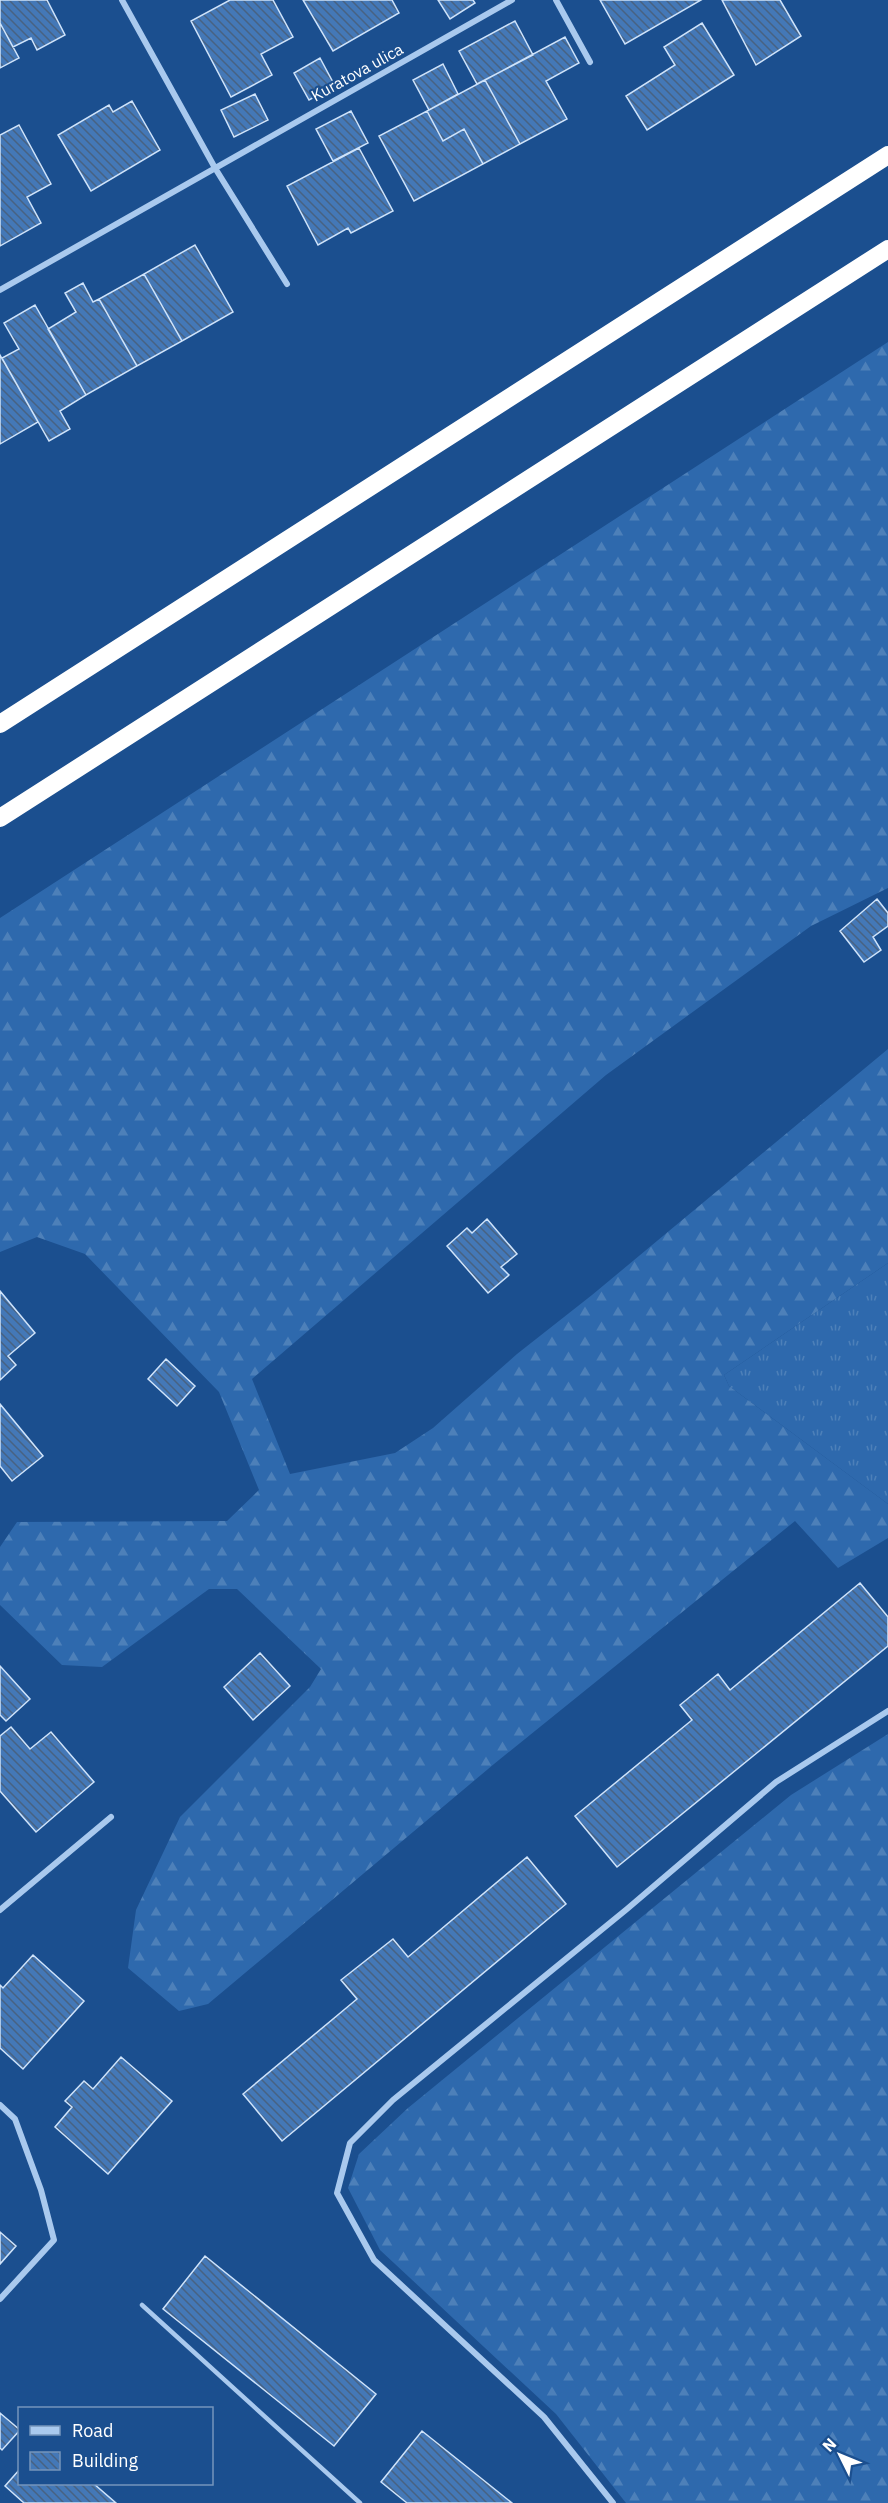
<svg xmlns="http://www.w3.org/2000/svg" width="888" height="2503" viewBox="0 0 888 2503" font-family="'IBM Plex Sans',sans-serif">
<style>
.grass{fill:url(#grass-tufts)}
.forest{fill:url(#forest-firs)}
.building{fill:url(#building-back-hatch);stroke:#cfe3fa;stroke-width:1.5}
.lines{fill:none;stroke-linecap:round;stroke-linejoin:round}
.service{stroke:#a9c9ee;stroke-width:4.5}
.minor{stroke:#a9c9ee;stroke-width:6}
.motorway{stroke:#fff;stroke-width:18}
.labels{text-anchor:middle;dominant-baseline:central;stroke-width:4.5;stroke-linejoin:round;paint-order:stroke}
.street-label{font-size:16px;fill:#fff;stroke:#1b4f8f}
</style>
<defs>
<pattern id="grass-tufts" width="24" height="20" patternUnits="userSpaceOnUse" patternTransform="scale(1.5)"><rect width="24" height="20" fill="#2e69ad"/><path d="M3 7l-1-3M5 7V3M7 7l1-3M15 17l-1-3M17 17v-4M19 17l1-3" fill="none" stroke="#4d80b9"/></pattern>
<pattern id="forest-firs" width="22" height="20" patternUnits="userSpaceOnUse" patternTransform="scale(1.5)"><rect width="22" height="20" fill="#2e69ad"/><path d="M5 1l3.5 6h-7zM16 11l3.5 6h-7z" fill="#4d80b9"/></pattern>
<pattern id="building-back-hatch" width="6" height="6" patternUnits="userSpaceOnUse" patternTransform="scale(1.5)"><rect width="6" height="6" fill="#4478b7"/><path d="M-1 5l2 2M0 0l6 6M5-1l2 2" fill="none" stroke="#486282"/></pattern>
</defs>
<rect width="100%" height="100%" fill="#1b4f8f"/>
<path class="grass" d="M888 1263V1504L729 1386 724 1375Z"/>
<path class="forest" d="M888 342V888L811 926 606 1075 252 1379 290 1474 395 1453 433 1428 517 1354 592 1295 888 1049V1263L724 1375 729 1386 888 1504V1538L838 1568 795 1521 494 1764 208 2004 179 2011 128 1968 136 1910 180 1817 310 1687 321 1669 237 1589H209L102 1667 62 1665 0 1605V1547L17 1522 227 1521 259 1490 219 1392 85 1254 37 1237 0 1252V918Z
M888 1734V2503H626L556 2414 380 2250 348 2188 359 2154 408 2108 791 1795Z"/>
<path class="building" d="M0 0H47L65 35 37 50 31 38 13 47 0 23Z
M230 0H273L293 37 261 54 272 75 231 97 191 21Z
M303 0H392L399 13 333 51Z
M438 0H473L475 3 450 19Z
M600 0H701L625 44Z
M722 0H780L801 36 756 65Z
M515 21 533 55 477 84 459 51Z
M0 23 19 58 0 68Z
M702 23 734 75 647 130 626 96 675 65 664 47Z
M565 37 579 63 546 81 567 119 520 144 485 80Z
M320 58 335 86 309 100 294 73Z
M443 64 458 94 429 110 413 80Z
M485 80 520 144 483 164 464 129 443 141 427 111Z
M255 94 268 120 234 137 221 110Z
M132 101 160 150 91 191 58 135 109 105 113 112Z
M351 111 368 143 333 161 316 129Z
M427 111 443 141 464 129 483 164 414 201 379 136Z
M19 125 51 184 27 197 41 223 0 246V135Z
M359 148 393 211 351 233 348 228 318 245 287 186Z
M195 245 233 312 182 341 144 274Z
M144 274 182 341 137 366 99 299Z
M83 283 93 302 99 299 137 366 86 395 48 329 76 312 65 293Z
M35 305 86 395 60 411 70 429 49 441 2 358 19 349 4 323Z
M0 355 38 422 0 444Z
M877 899 888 913V926L873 937 881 950 864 962 840 931Z
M487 1219 517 1254 501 1267 509 1275 488 1293 447 1246 467 1228 472 1233Z
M0 1291 35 1333 8 1356 16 1365 0 1380Z
M166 1359 195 1386 177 1406 148 1379Z
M0 1404 43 1456 12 1481 0 1466Z
M860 1583 888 1617V1646L617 1867 575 1816 692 1720 680 1705 718 1674 730 1690Z
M260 1653 290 1686 253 1720 224 1687Z
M0 1666 30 1699 6 1721 0 1715Z
M11 1727 30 1749 51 1732 94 1782 36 1832 0 1791V1736Z
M527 1857 566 1904 282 2141 243 2094 357 1999 341 1980 393 1939 408 1957Z
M33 1955 84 2001 23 2069 0 2048V1985L3 1988Z
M121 2057 172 2101 108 2174 55 2127 72 2107 65 2101 84 2081 93 2089Z
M0 2232 16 2246 0 2264Z
M205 2256 376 2394 334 2446 163 2309Z
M0 2413 20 2430 2 2450 0 2448Z
M422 2431 512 2503H407L381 2482Z
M20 2469V2484H94L116 2503H24L5 2486Z"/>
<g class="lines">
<path class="service" d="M142 2305 360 2503"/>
<path class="minor" d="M122 0 215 168 287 284
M556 0 590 62
M0 290 512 0
M0 1910 111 1817
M0 2105 15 2119 41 2190 54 2240 0 2299
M613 2503 544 2417 374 2260 337 2193 350 2143 393 2100 627 1909 776 1782 888 1711"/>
<path class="motorway" d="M0 724 888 155
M0 818 888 249"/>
</g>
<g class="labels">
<g class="street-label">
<text transform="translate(357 72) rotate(-29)">Kuratova ulica</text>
</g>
</g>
<rect x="18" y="2407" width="195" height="78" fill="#1b4f8f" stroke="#7695bc" stroke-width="1.5"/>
<rect x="30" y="2426" width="30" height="9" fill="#a9c9ee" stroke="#7695bc" stroke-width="1.5"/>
<text x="72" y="2437" font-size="18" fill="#ffffff">Road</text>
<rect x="30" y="2452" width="30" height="18" fill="url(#building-back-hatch)" stroke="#7695bc" stroke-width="1.5"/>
<text x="72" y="2467" font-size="18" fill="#ffffff">Building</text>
<g transform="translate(840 2455) rotate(313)" stroke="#1b4f8f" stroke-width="4.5" paint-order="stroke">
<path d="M0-4.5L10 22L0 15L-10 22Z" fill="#ffffff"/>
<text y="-9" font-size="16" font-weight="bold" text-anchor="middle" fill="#ffffff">N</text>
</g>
</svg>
